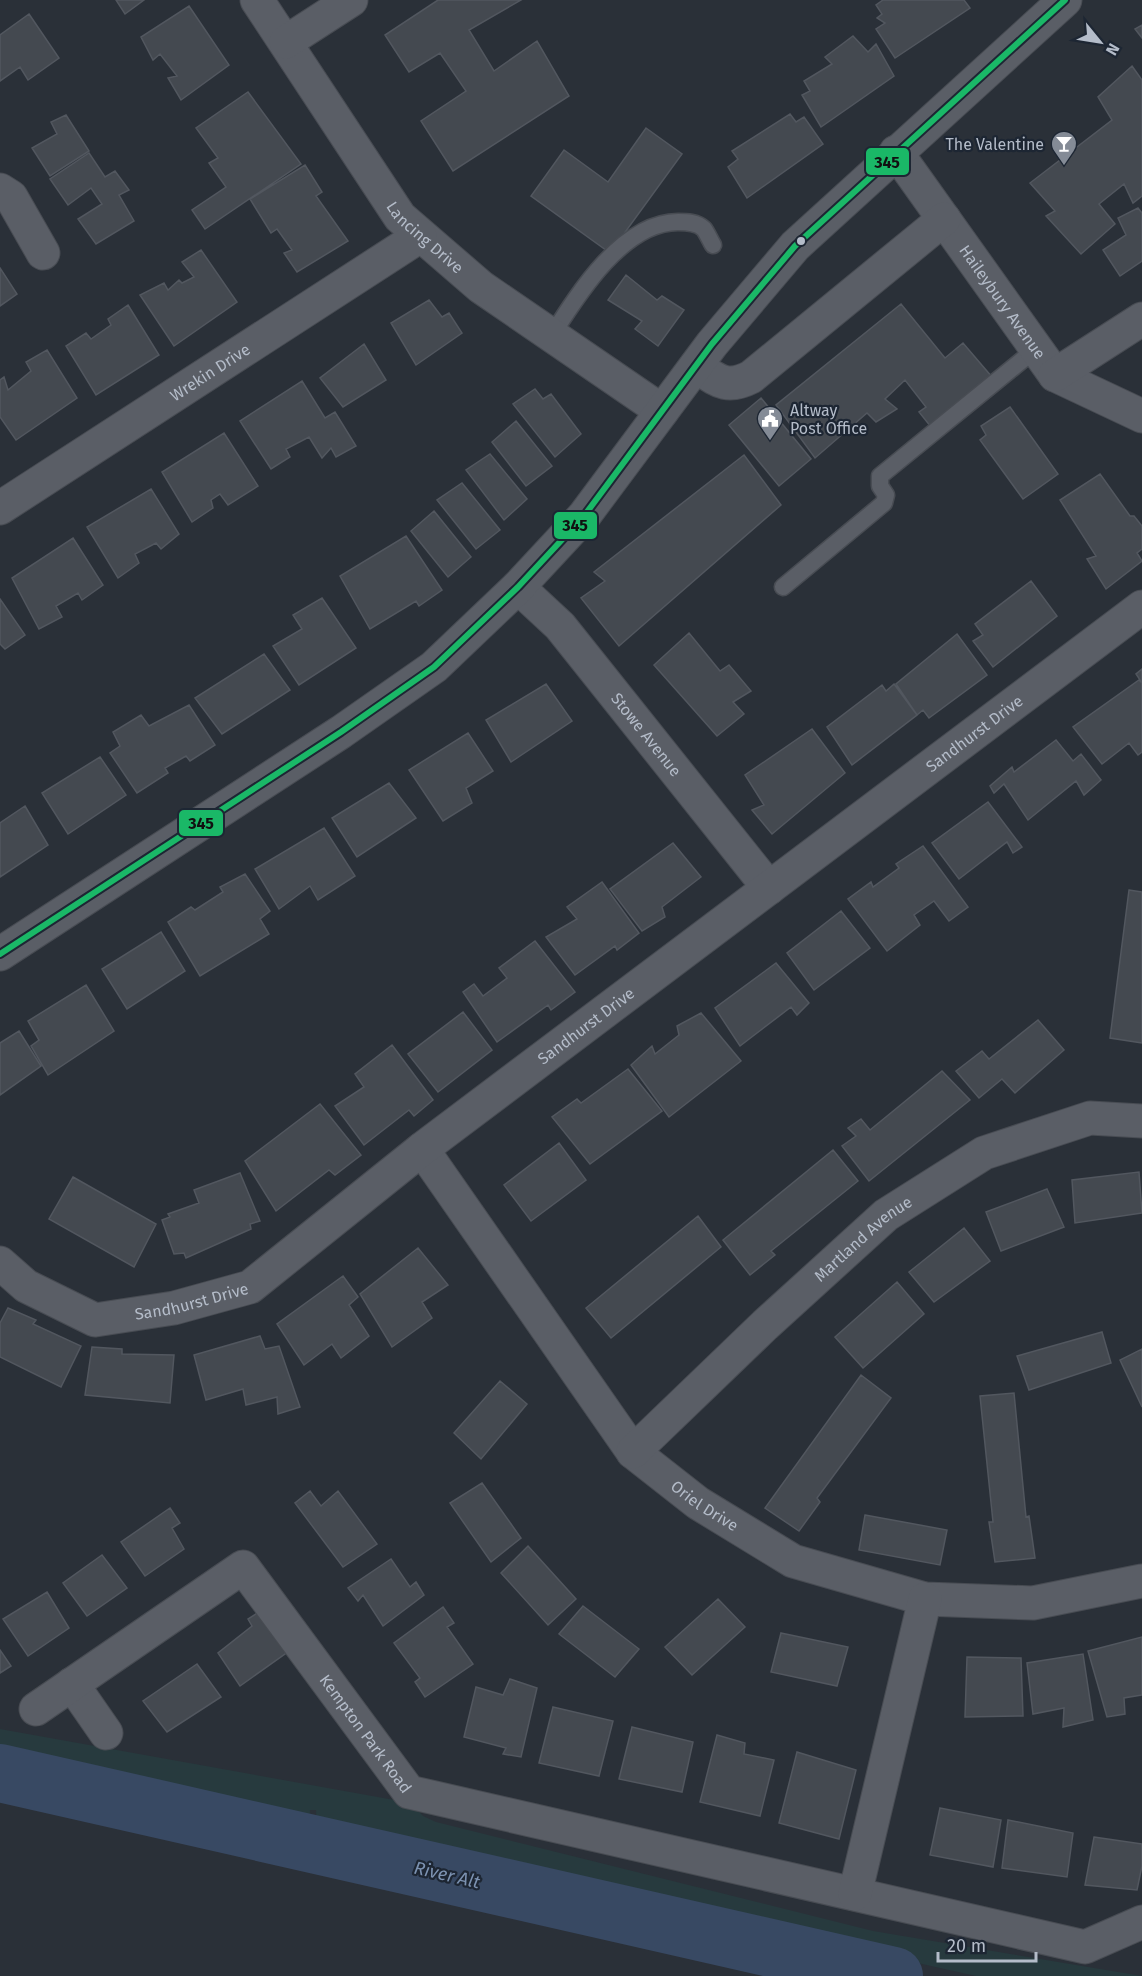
<svg xmlns="http://www.w3.org/2000/svg" width="1142" height="1976" viewBox="0 0 1142 1976" font-family="'Fira Sans',sans-serif">
<style>
.green{fill:#273a3e}
.lines{fill:none;stroke-linecap:round;stroke-linejoin:round}
.river{stroke:#384963;stroke-width:58}
.building{fill:#444950;stroke:#52575f;stroke-width:1.5}
.service-casing{stroke:#484c53;stroke-width:19}
.minor-casing{stroke:#484c53;stroke-width:35}
.service{stroke:#5a5e66;stroke-width:16}
.minor{stroke:#5a5e66;stroke-width:33}
.bus-1-casing{stroke:#1d2633;stroke-width:10}
.bus-1{stroke:#1ab867;stroke-width:6}
.bus-dot{fill:#b4bcc9;stroke:#1d2633;stroke-width:2}
.labels{text-anchor:middle;dominant-baseline:central;stroke-width:4.5;stroke-linejoin:round;paint-order:stroke}
.poi-label{font-size:16px;fill:#b4bcc9;stroke:#1d2633;text-anchor:end}
.street-label{font-size:16px;fill:#b4bcc9;stroke:#1d2633}
.water-label{font-size:18px;font-style:italic;fill:#7c92b1;stroke:#1d2633}
.line-badge{stroke:#1d2633;stroke-width:2}
.pale-badge-label{font-size:16px;text-anchor:middle;font-weight:bold;fill:#111}
</style>
<rect width="100%" height="100%" fill="#2a3038"/>
<path class="green" d="M0 1729 411 1803 423 1816 436 1822 873 1931 1142 1976H976L317 1829 316 1810H310L309 1827 18 1762H0Z"/>
<g class="lines">
<path class="river" d="M0 1773 894 1976"/>
</g>
<path class="building" d="M116 0H144L125 14Z
M438 0H521L469 30 494 71 537 41 569 96 453 171 421 121 466 91 440 53 409 72 385 35Z
M883 0H964L970 8 895 58 876 29 885 23 877 18 882 14 876 5Z
M189 6 229 65 181 100 168 78 177 76 160 54 153 60 141 37Z
M29 14 59 58 28 80 20 67 0 81V35Z
M1142 25V38L1135 29Z
M853 36 868 52 876 44 894 76 821 127 802 95 810 91 804 81 832 64 825 57Z
M1132 66 1142 80V196L1133 203 1124 184 1099 204 1115 224 1081 254 1046 216 1055 211 1030 183 1112 120 1098 97Z
M248 92 301 164 205 229 192 210 226 187 209 163 218 158 196 128Z
M790 114 796 122 804 117 823 144 747 198 728 167 738 159 732 151Z
M66 115 89 151 50 176 32 148 57 134 51 122Z
M646 128 682 154 610 253 531 196 564 150 608 182Z
M89 153 105 177 115 171 129 190 119 195 134 221 96 244 78 219 102 204 91 188 68 205 50 179Z
M305 165 322 192 316 196 348 241 297 272 284 253 292 250 277 229 271 233 250 199Z
M1138 208 1142 213V261L1120 276 1103 250 1126 235 1118 218Z
M201 250 237 302 174 346 140 295 164 283 168 290 179 280 182 283 194 277 182 262Z
M0 268 17 294 0 306Z
M626 275 657 300 662 296 684 310 658 346 635 329 642 321 608 300Z
M429 300 442 317 449 313 462 333 416 365 391 323Z
M901 304 945 358 963 343 992 377 931 427 919 412 926 407 905 380 885 399 897 409 876 422 867 413 815 458 776 405Z
M128 305 159 355 96 395 66 346 86 333 91 339 111 325 108 319Z
M364 344 386 380 343 407 320 378Z
M47 350 77 398 16 440 0 417V380L4 377 8 390 31 371 26 362Z
M302 381 325 418 335 412 356 446 336 457 331 448 322 458 309 437 286 449 290 457 271 469 240 421Z
M535 389 543 399 551 394 581 434 555 457 513 404Z
M761 398 811 459 779 486 729 425Z
M1010 407 1058 474 1023 499 980 440 986 435 981 426Z
M516 421 552 466 526 486 492 442Z
M224 433 258 486 228 505 220 494 211 500 213 508 192 522 162 472Z
M490 454 527 499 504 520 466 470Z
M744 455 781 505 619 646 581 598 605 581 594 572Z
M1100 474 1130 516H1134L1142 526V549L1137 553 1142 561 1106 589 1087 559 1096 556 1060 500Z
M462 483 500 530 476 549 437 500Z
M151 489 179 534 161 549 156 543 135 554 139 563 118 578 87 527Z
M434 511 471 557 448 577 411 531Z
M406 536 442 590 419 606 416 601 370 629 340 576Z
M73 538 103 585 82 600 78 593 56 606 62 617 39 629 12 578Z
M1031 581 1057 616 993 667 973 641 983 635 975 624Z
M322 598 356 648 299 685 273 646 302 629 293 615Z
M0 599 25 635 5 649 0 644Z
M689 633 720 671 729 665 751 691 733 702 744 714 717 736 654 665Z
M957 634 987 675 929 718 923 710 917 715 896 684Z
M264 654 290 690 222 734 195 698Z
M1142 669V683L1136 674Z
M1139 680 1142 683V752L1138 755 1129 743 1102 764 1073 727Z
M546 684 572 721 511 762 486 720Z
M894 684 917 715 852 765 827 727 882 685 886 691Z
M189 705 215 745 190 761 186 756 165 768 168 773 137 793 110 753 120 746 113 732 141 715 149 726Z
M812 729 845 773 772 834 752 810 764 805 745 775Z
M468 733 493 771 466 788 472 803 443 821 409 770Z
M1056 740 1073 761 1081 754 1101 780 1084 795 1076 781 1028 820 1004 784 994 793 990 786 1012 767 1014 772Z
M100 757 126 795 68 834 42 793Z
M389 783 416 818 357 857 332 818Z
M988 802 1022 847 1013 853 1007 842 959 879 932 843Z
M25 806 48 845 0 877V823Z
M324 828 355 876 318 900 310 886 279 909 255 869Z
M673 843 701 877 662 907 665 917 642 931 610 889Z
M923 846 968 907 949 921 934 901 914 915 920 925 887 951 848 899 871 882 873 887 899 868 896 864Z
M245 874 270 911 260 919 269 934 200 976 168 922 191 907 195 910 223 892 220 887Z
M602 882 639 933 617 950 615 946 575 975 546 937 577 919 567 907Z
M1129 890 1142 892V1043L1110 1038Z
M841 911 870 948 814 990 787 953Z
M161 932 185 971 127 1009 102 969Z
M535 941 575 992 551 1010 548 1005 497 1042 463 992 474 984 483 996 507 978 499 968Z
M776 963 809 1003 797 1015 791 1007 740 1046 715 1008Z
M86 985 114 1031 48 1075 31 1046 39 1040 28 1021Z
M463 1012 492 1050 438 1092 408 1054Z
M701 1013 741 1061 669 1117 631 1065 652 1046 655 1054 679 1035 677 1026Z
M1038 1020 1064 1050 1015 1093 1002 1079 979 1098 956 1071 982 1051 989 1059Z
M19 1031 41 1066 0 1095V1043Z
M392 1045 433 1100 414 1116 409 1110 364 1145 335 1106 364 1087 355 1074Z
M628 1069 662 1111 590 1164 552 1117 577 1099 581 1103Z
M942 1071 970 1100 869 1181 842 1146 856 1136 848 1128 861 1119 870 1130Z
M320 1104 361 1155 335 1175 329 1170 276 1211 245 1161Z
M559 1143 586 1180 531 1221 504 1185Z
M833 1150 858 1181 771 1251 775 1255 750 1275 723 1240Z
M1139 1172 1142 1213 1075 1223 1072 1180Z
M240 1173 260 1221 250 1224 251 1229 186 1258 184 1253 174 1254 162 1220 170 1217 168 1214 199 1203 194 1190Z
M73 1177 156 1224 134 1267 49 1219Z
M1047 1189 1064 1227 1001 1251 986 1212Z
M698 1216 721 1247 611 1338 586 1308Z
M964 1228 990 1261 934 1302 909 1272Z
M418 1248 448 1285 422 1302 432 1318 392 1347 360 1294Z
M343 1276 358 1297 349 1305 369 1336 341 1358 332 1344 304 1365 277 1324Z
M897 1282 924 1314 863 1368 835 1337Z
M8 1308 36 1320 33 1324 81 1346 61 1387 0 1357V1323Z
M1102 1332 1111 1363 1029 1390 1017 1356Z
M260 1336 265 1349 279 1346 300 1407 278 1414 277 1397 246 1405 243 1389 206 1400 194 1355Z
M92 1347 122 1349V1354L174 1355 170 1403 85 1395Z
M1142 1349V1407L1120 1360Z
M861 1375 891 1398 817 1498 820 1502 799 1531 765 1508Z
M500 1381 527 1404 481 1459 454 1433Z
M1014 1393 1026 1517 1029 1516 1035 1558 995 1562 989 1522H993L980 1396Z
M482 1483 521 1538 491 1562 450 1503Z
M310 1491 321 1506 338 1491 377 1544 343 1567 295 1503Z
M170 1508 180 1523 172 1528 184 1549 145 1576 121 1542Z
M865 1515 947 1530 940 1565 859 1550Z
M528 1546 576 1599 548 1625 501 1573Z
M102 1555 127 1588 87 1616 63 1583Z
M391 1559 410 1587 416 1582 424 1595 383 1626 363 1595 358 1601 348 1588Z
M47 1592 69 1628 28 1656 3 1619Z
M718 1599 745 1627 692 1675 665 1647Z
M583 1606 639 1649 615 1677 559 1634Z
M443 1607 454 1623 447 1627 473 1664 425 1697 415 1682 420 1678 394 1643Z
M265 1608 292 1649 240 1686 218 1653 252 1626 248 1619Z
M781 1633 848 1647 837 1686 771 1672Z
M1142 1637V1695L1124 1698 1125 1714 1107 1717 1088 1651Z
M0 1650 11 1666 0 1673Z
M1083 1654 1093 1720 1063 1727 1064 1708 1033 1714 1027 1663Z
M967 1657 1021 1658 1023 1716 965 1717Z
M197 1664 221 1697 167 1732 143 1701Z
M510 1679 537 1688 521 1757 503 1754 506 1748 464 1737 476 1687 503 1695Z
M553 1707 613 1721 599 1776 539 1763Z
M632 1727 693 1742 682 1792 619 1779Z
M717 1735 745 1743 744 1754 774 1760 760 1816 700 1802Z
M797 1752 856 1770 839 1839 779 1823Z
M940 1808 1001 1820 993 1867 930 1855Z
M1008 1820 1073 1833 1067 1877 1002 1868Z
M1094 1837 1142 1844V1866L1137 1890 1085 1885Z"/>
<g class="lines">
<defs>
<path id="service" d="M552 335C578 294 623 222 678 222 686 222 697 222 704 229 707 233 710 240 713 245
M783 587 884 503 886 495 880 486V476L1037 348"/>
<g id="minor">
<path id="s1" d="M257 0 400 217 481 287 662 411"/>
<path d="M286 42 351 0"/>
<path id="s2" d="M896 152 1055 375 1142 416"/>
<path d="M0 190 11 197 43 253"/>
<path d="M696 366C717 380 726 390 751 377L944 219"/>
<path d="M1055 375 1142 319"/>
<path id="s3" d="M0 508 420 236"/>
<path id="s4" d="M518 587 560 626 769 888"/>
<path d="M0 954 341 732 434 667 518 587 584 516 712 344 795 246 1065 0"/>
<path id="s5" d="M422 1149 633 1452 698 1503 793 1561 925 1599 1033 1603 1142 1581"/>
<path id="s6" d="M0 1263 26 1286 95 1320 174 1308 250 1287 422 1149 1142 607"/>
<path id="s7" d="M633 1452 765 1325 886 1215 984 1153 1090 1118 1142 1121"/>
<path d="M72 1684 106 1733"/>
<path id="s8" d="M36 1709 243 1567 409 1792 1085 1947 1142 1922"/>
<path d="M855 1894 925 1599"/>
</g>
</defs>
<use href="#service" class="service-casing"/>
<use href="#minor" class="minor-casing"/>
<use href="#service" class="service"/>
<use href="#minor" class="minor"/>
<defs>
<path id="bus-1" d="M0 954 341 732 434 667 518 587 584 516 712 344 795 246 1065 0"/>
</defs>
<use href="#bus-1" class="bus-1-casing"/>
<use href="#bus-1" class="bus-1"/>
</g>
<defs>
<symbol id="bar-pin" viewBox="-11 -11 22 30"><path d="M0 17L-7.5 6A9.5 9.5 0 1 1 7.5 6Z" fill="#848b96" stroke="#1d2633"/><path d="M-6-5H6L.8 .8V4.5H3.5V6h-7V4.5H-.8V.8Z" fill="#fff"/></symbol>
<symbol id="civic-pin" viewBox="-11 -11 22 30"><path d="M0 17L-7.5 6A9.5 9.5 0 1 1 7.5 6Z" fill="#848b96" stroke="#1d2633"/><path d="M-.6-6.5H3V-4.5H.6V-3L4-1V1h2V6H-6V1h2V-1L-.6-3ZM-1.2 2.5V6h2.4V2.5Z" fill="#fff"/></symbol>
</defs>
<g fill-rule="evenodd">
<use href="#bar-pin" x="1049" y="129" width="30" height="40"/>
<use href="#civic-pin" x="755" y="404" width="30" height="40"/>
</g>
<circle class="bus-dot" cx="801" cy="241" r="5"/>
<g class="labels">
<g class="poi-label">
<text x="1044" y="144">The Valentine</text>
<text x="790" y="410" text-anchor="start">Altway<tspan x="790" dy="18">Post Office</tspan></text>
</g>
<g class="street-label">
<text stroke="none"><textPath href="#s1" startOffset="292">Lancing Drive</textPath></text>
<text stroke="none"><textPath href="#s2" startOffset="184">Haileybury Avenue</textPath></text>
<text stroke="none"><textPath href="#s3" startOffset="250">Wrekin Drive</textPath></text>
<text stroke="none"><textPath href="#s6" startOffset="1182">Sandhurst Drive</textPath></text>
<text stroke="none"><textPath href="#s4" startOffset="196">Stowe Avenue</textPath></text>
<text stroke="none"><textPath href="#s6" startOffset="696">Sandhurst Drive</textPath></text>
<text stroke="none"><textPath href="#s7" startOffset="314">Martland Avenue</textPath></text>
<text stroke="none"><textPath href="#s6" startOffset="210">Sandhurst Drive</textPath></text>
<text stroke="none"><textPath href="#s5" startOffset="459">Oriel Drive</textPath></text>
<text stroke="none"><textPath href="#s8" startOffset="458">Kempton Park Road</textPath></text>
</g>
<g class="water-label">
<text transform="translate(447 1875) rotate(13)">River Alt</text>
</g>
</g>
<g class="line-badge">
<rect x="865" y="147" width="45" height="29" rx="6" fill="#1ab867"/>
<rect x="553" y="511" width="45" height="29" rx="6" fill="#1ab867"/>
<rect x="178" y="809" width="46" height="28" rx="6" fill="#1ab867"/>
</g>
<g class="pale-badge-label">
<text x="887" y="168">345</text>
<text x="575" y="531">345</text>
<text x="201" y="829">345</text>
</g>
<g transform="translate(1100 42) rotate(120)" stroke="#1d2633" stroke-width="4.5" paint-order="stroke">
<path d="M0-4.5L10 22L0 15L-10 22Z" fill="#b4bcc9"/>
<text y="-9" font-size="16" font-weight="bold" text-anchor="middle" fill="#b4bcc9">N</text>
</g>
<path d="M938 1952v9h98v-9" fill="none" stroke="#b4bcc9" stroke-width="3"/>
<text x="947" y="1952" font-size="18" fill="#b4bcc9" stroke="#1d2633" stroke-width="4.5" paint-order="stroke">20 m</text>
</svg>
